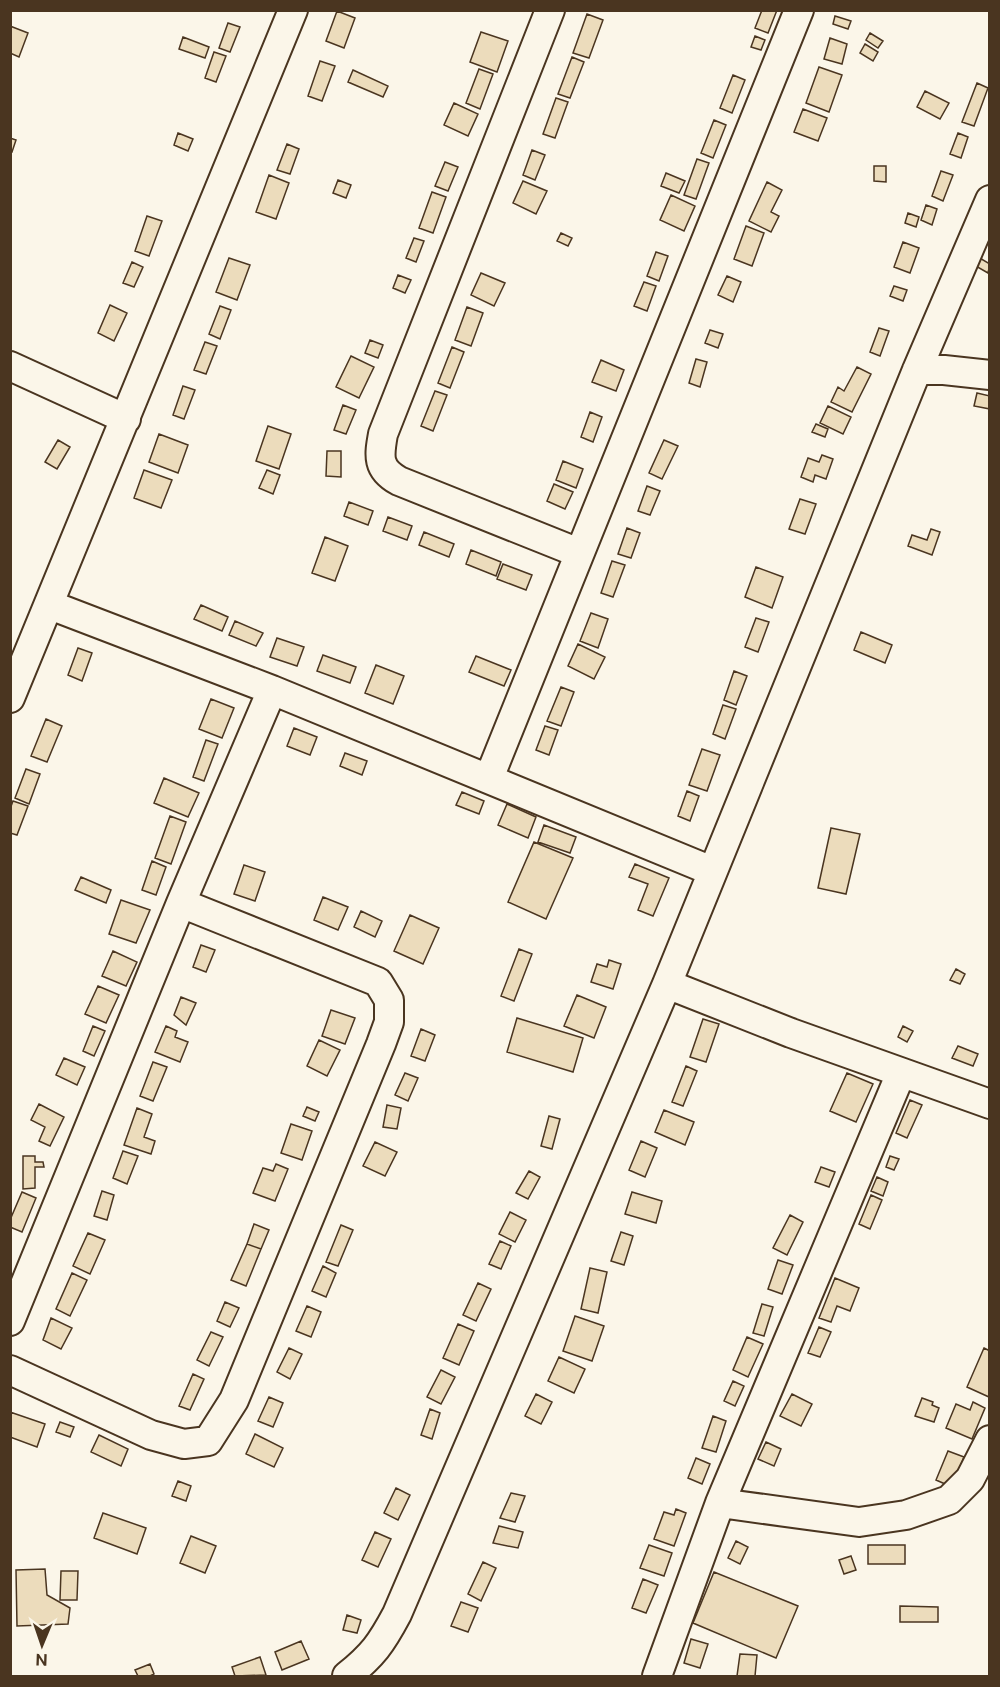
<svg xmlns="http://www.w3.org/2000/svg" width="1000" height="1687" viewBox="0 0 1000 1687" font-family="'Public Sans',sans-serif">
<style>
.building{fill:#ecdcbc;stroke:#4a3520;stroke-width:1.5}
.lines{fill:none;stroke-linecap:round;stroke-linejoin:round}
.minor-casing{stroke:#4a3520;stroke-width:32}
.minor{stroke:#fbf6e9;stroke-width:28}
</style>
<rect width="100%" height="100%" fill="#fbf6e9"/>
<path class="building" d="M762 10H777L768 33 755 28Z
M337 11 355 18 344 48 326 41Z
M587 14 603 20 589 58 573 53Z
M835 16 851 21 848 29 833 24Z
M228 23 240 27 230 52 219 48Z
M10 26 28 33 19 57 10 53Z
M481 32 508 41 497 72 470 62Z
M870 33 883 41 878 48 866 40Z
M755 36 765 40 761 50 751 47Z
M183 37 209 47 205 58 179 49Z
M830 38 847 44 842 64 824 59Z
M865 44 878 52 873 61 860 53Z
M214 52 226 56 216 82 205 78Z
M572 57 584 62 570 98 558 94Z
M320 61 335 66 322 101 308 96Z
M819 67 842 75 829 112 806 103Z
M479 69 493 74 480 109 466 103Z
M353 70 388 86 383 97 348 82Z
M733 75 745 80 732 113 720 108Z
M977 83 988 88 974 126 962 122Z
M925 91 949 103 940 119 917 107Z
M556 98 568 102 555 138 543 134Z
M454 103 478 114 468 136 444 125Z
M803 109 827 118 818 141 794 132Z
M714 120 726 125 713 158 701 153Z
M178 133 193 139 188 151 174 145Z
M958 133 968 137 961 158 950 154Z
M10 138 16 140 12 152 10 151Z
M287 144 299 149 290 174 277 170Z
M532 150 545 155 535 180 523 175Z
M697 159 709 163 696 199 684 195Z
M445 162 458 167 448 191 435 186Z
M874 166H886V182L874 181Z
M941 171 953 175 943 201 932 196Z
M666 173 685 181 679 193 661 186Z
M269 175 289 183 276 219 256 212Z
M338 180 351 185 346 198 333 193Z
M523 181 547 191 536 214 513 203Z
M767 182 782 190 771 212 779 216 771 232 749 221Z
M432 192 446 197 433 233 419 228Z
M671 195 695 206 684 231 660 220Z
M926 205 937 209 932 225 921 220Z
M908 213 919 217 916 227 905 223Z
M147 216 162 221 149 256 135 251Z
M746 226 764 233 752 266 734 259Z
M561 233 572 238 568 246 557 241Z
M414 238 424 241 416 262 406 258Z
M903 242 919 248 910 273 894 267Z
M656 252 668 256 659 281 647 276Z
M978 257 990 264 988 273 974 265Z
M229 258 250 265 237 300 216 292Z
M132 262 143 267 134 287 123 283Z
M481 273 505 283 494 306 471 295Z
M398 275 411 280 405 293 393 288Z
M727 276 741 282 733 302 718 295Z
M644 282 656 286 647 311 634 306Z
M894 286 907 290 903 301 890 296Z
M110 305 127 313 114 341 98 333Z
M220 306 231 310 220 339 209 334Z
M467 307 483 313 471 346 455 340Z
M879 328 889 331 880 356 870 352Z
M710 330 723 334 718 348 705 343Z
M370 340 383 345 378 358 365 353Z
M205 342 217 346 206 374 194 370Z
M452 347 464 352 450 388 438 383Z
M351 356 374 367 359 398 336 387Z
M696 359 707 362 700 387 689 383Z
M601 360 624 370 616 391 592 382Z
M857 367 871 374 852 412 831 402 838 387 844 391Z
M183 386 195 390 184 419 173 415Z
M435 391 447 395 433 431 421 426Z
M977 393 990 396V409L974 406Z
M343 405 356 410 346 434 334 430Z
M828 406 851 417 843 434 820 423Z
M590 412 602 417 593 442 581 437Z
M816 424 828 429 825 437 812 432Z
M268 426 291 434 279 469 256 461Z
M159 434 188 445 178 473 149 462Z
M58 440 70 447 57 469 45 462Z
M664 440 678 446 662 479 649 473Z
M327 451H341V477L326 476Z
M822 455 833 459 826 479 815 475 813 482 801 477 808 458 819 462Z
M563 461 583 469 576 488 556 480Z
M144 470 172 480 161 508 134 498Z
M267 470 280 475 273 494 259 488Z
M554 484 573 492 565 509 547 501Z
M647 486 660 491 650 515 638 511Z
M800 499 816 504 805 534 789 529Z
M349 502 373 511 368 525 344 516Z
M388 517 412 526 407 540 383 531Z
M627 528 640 533 631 558 618 554Z
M931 529 940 532 932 555 908 546 912 535 927 540Z
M424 532 454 544 449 557 419 545Z
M325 537 348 546 335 581 312 573Z
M471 550 501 562 496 576 466 564Z
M612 561 625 565 613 597 601 593Z
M503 564 532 575 526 590 497 579Z
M756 567 783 577 772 608 745 597Z
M201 605 228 617 222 631 194 619Z
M591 613 608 619 598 648 580 641Z
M756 618 769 622 758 652 745 647Z
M235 621 263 633 256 646 229 635Z
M861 632 892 645 885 663 854 650Z
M277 638 304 647 297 666 270 657Z
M578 644 605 657 594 679 568 666Z
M78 648 92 653 82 681 68 675Z
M323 655 356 667 350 683 317 671Z
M476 656 511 670 504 686 469 672Z
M376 665 404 676 393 704 365 693Z
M734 671 747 676 736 705 724 700Z
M561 687 574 692 561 726 547 721Z
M211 699 234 708 222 738 199 729Z
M723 705 736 709 725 739 713 734Z
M46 719 62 726 47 762 31 756Z
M545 726 558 730 549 755 536 750Z
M294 728 317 737 310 755 287 746Z
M206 740 218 744 204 781 193 777Z
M702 749 720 755 707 791 689 785Z
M345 753 367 761 362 775 340 766Z
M26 769 40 774 29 804 15 798Z
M164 778 199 793 188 817 154 803Z
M687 791 699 796 690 821 678 816Z
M462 792 484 801 479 814 456 805Z
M13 801 28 806 17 835 10 833V809Z
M507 804 536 817 528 838 498 825Z
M170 816 186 822 171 864 155 858Z
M544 825 576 837 570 853 538 842Z
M831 828 860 834 846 894 818 888Z
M534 842 573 858 546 919 508 902Z
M152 861 166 867 156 895 142 890Z
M635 864 669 878 653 916 638 910 648 884 629 877Z
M244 865 265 872 255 901 234 894Z
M81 877 111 890 106 903 75 890Z
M323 897 348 907 338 930 314 920Z
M121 900 150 910 136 943 109 934Z
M361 911 382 921 375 937 354 927Z
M410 915 439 928 423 964 394 951Z
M201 945 215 950 206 972 193 967Z
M519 949 532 954 514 1001 501 996Z
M113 951 137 962 126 986 102 976Z
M609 960 621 964 613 989 591 982 597 964 607 967Z
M956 969 965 974 960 984 950 980Z
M98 986 119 995 106 1023 85 1014Z
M577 995 606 1007 594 1038 564 1026Z
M181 997 196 1003 186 1025 174 1015Z
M331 1010 355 1018 345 1044 322 1036Z
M517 1018 583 1038 573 1072 507 1052Z
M703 1019 719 1024 706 1062 690 1057Z
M93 1026 105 1031 94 1056 83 1051Z
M166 1026 177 1031 175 1037 188 1042 180 1062 155 1052Z
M903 1026 913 1031 907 1042 898 1037Z
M421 1029 435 1035 425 1061 411 1056Z
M319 1040 340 1050 327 1076 307 1066Z
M958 1046 978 1054 973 1066 952 1058Z
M64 1058 85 1067 77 1085 56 1075Z
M153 1062 167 1067 153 1101 140 1096Z
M686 1066 697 1071 683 1106 672 1102Z
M405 1073 418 1078 408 1101 395 1095Z
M847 1073 873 1084 856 1122 830 1111Z
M910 1100 922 1105 907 1138 896 1133Z
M39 1104 64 1117 50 1146 39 1141 45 1127 31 1120Z
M387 1105 401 1108 397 1129 383 1127Z
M307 1107 319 1112 315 1121 303 1116Z
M137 1108 152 1114 144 1137 155 1141 151 1154 124 1145Z
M664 1110 694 1122 685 1145 655 1132Z
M549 1116 560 1119 552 1149 541 1146Z
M291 1124 312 1131 302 1160 281 1153Z
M641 1141 657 1148 645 1177 629 1170Z
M375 1142 397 1152 385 1176 363 1166Z
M123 1151 138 1156 127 1184 113 1178Z
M23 1156H35V1162H43L44 1167H35V1188L23 1189Z
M890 1156 899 1159 894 1170 886 1167Z
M276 1164 288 1169 275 1201 253 1193 263 1168 273 1171Z
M821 1167 835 1172 829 1187 815 1182Z
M529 1171 540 1177 528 1199 516 1193Z
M877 1177 888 1182 883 1196 871 1191Z
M102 1191 114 1195 107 1220 94 1216Z
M22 1192 36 1198 22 1232 10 1227V1220Z
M632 1192 662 1201 656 1223 625 1214Z
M871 1195 882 1200 870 1229 859 1224Z
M510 1212 526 1220 515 1242 499 1234Z
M790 1215 803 1222 787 1255 773 1248Z
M254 1224 269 1230 261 1249 247 1244Z
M341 1225 353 1230 338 1266 326 1262Z
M621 1232 633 1236 624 1265 611 1261Z
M88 1233 105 1240 90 1274 73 1266Z
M500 1241 511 1246 501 1269 489 1264Z
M247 1244 261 1249 246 1286 231 1280Z
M778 1260 793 1265 782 1294 768 1289Z
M323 1266 336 1273 326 1297 312 1291Z
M590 1268 607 1272 598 1313 581 1309Z
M72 1273 87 1280 70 1316 56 1309Z
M835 1278 859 1288 850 1311 837 1306 831 1322 819 1318Z
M478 1283 491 1289 476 1321 463 1315Z
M225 1302 239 1308 230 1327 217 1321Z
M762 1304 773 1307 764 1336 753 1333Z
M307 1306 321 1312 311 1337 296 1331Z
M575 1316 604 1326 592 1361 563 1351Z
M51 1318 72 1328 61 1349 43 1340Z
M458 1324 474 1331 459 1365 443 1358Z
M819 1327 831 1332 820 1357 808 1353Z
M211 1332 223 1337 209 1366 197 1360Z
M747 1337 763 1344 748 1377 733 1370Z
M289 1348 302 1354 290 1379 277 1372Z
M984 1348 990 1351 989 1397 967 1387Z
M559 1357 585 1369 574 1393 548 1381Z
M441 1370 455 1377 441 1404 427 1397Z
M193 1374 204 1379 190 1410 179 1406Z
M733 1381 744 1386 735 1406 724 1401Z
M536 1394 552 1402 541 1424 525 1416Z
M792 1394 812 1404 801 1426 780 1416Z
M269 1397 283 1403 273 1427 258 1421Z
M922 1398 933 1402 932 1405 939 1408 934 1422 915 1416Z
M973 1402 985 1408 972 1439 946 1428 956 1404 970 1410Z
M430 1409 440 1413 432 1439 421 1435Z
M10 1412 45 1424 37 1447 10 1437Z
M713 1416 726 1421 716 1452 702 1448Z
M60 1422 74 1427 70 1437 56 1432Z
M255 1434 283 1448 274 1467 246 1454Z
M99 1435 128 1449 121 1466 91 1452Z
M766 1442 781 1449 774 1466 758 1459Z
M948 1451 964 1457 952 1487 936 1480Z
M696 1458 710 1464 702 1484 688 1478Z
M178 1481 191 1486 186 1501 172 1496Z
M396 1488 410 1495 398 1520 384 1513Z
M511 1493 525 1496 515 1522 500 1518Z
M676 1509 686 1513 674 1546 654 1539 664 1512 674 1515Z
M103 1513 146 1528 137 1554 94 1538Z
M499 1526 523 1532 518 1548 493 1543Z
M375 1532 391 1539 378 1567 362 1560Z
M191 1536 216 1546 205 1573 180 1563Z
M736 1541 748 1547 740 1564 728 1558Z
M649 1545 672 1553 664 1576 640 1568Z
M868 1545H905V1564H868Z
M851 1556 856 1570 844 1574 839 1560Z
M483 1562 496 1568 481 1601 468 1594Z
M45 1569 47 1595 70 1608 68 1624 17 1626 16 1570Z
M61 1571H78L77 1600H60Z
M714 1572 798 1606 776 1658 693 1623Z
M643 1579 658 1585 646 1613 632 1608Z
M461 1602 478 1608 468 1632 451 1626Z
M900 1606 938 1607V1622H900Z
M347 1615 361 1620 357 1633 343 1630Z
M691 1639 708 1644 700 1668 684 1663Z
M301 1641 309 1659 282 1670 275 1652Z
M740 1654 757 1655 755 1676H737Z
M260 1657 266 1675 235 1676 232 1667Z
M150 1664 154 1674 150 1676H138L135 1670Z"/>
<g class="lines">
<defs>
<path id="minor" d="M550 10 383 434C379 456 377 469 399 481L579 553
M10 366 126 419
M917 370H944L990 375
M50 605 272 690 712 871
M10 698 293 10
M489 778 799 10
M667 984 791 1033 990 1104
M10 1321 181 903 272 690
M10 1370 151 1435 184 1444 208 1441 234 1400 381 1044 389 1022V1000L378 982 181 903
M720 1503 859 1522 906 1515 949 1500 970 1479 990 1440
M347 1676C373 1655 381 1644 397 1614L667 984 917 370 990 200
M657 1676 720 1503 901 1073"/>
</defs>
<use href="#minor" class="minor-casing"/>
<use href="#minor" class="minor"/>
</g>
<rect width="1000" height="1687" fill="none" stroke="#4a3520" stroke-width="24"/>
<g transform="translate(42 1645) rotate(182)" stroke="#fbf6e9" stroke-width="4.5" paint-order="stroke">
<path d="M0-4.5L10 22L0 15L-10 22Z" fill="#4a3520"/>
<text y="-9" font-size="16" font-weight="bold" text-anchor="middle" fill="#4a3520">N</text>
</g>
</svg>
